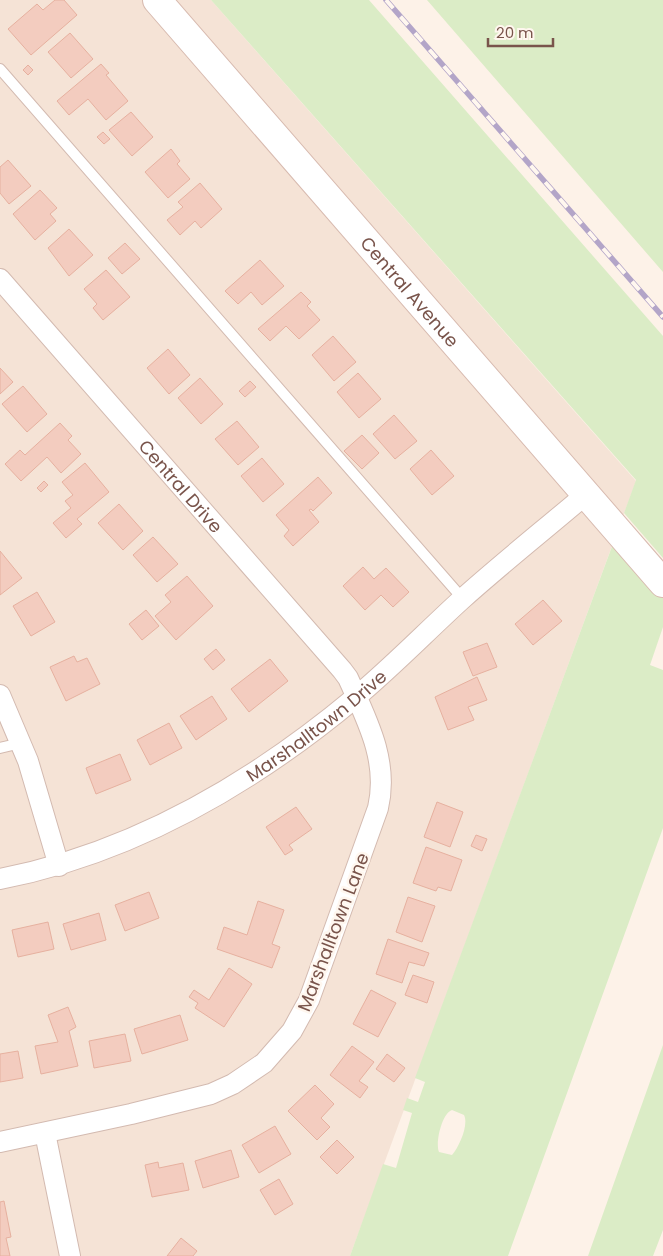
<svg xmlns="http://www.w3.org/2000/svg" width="663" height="1256" viewBox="0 0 663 1256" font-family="Poppins,sans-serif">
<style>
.residential{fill:#f5e3d6}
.green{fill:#dbecc6;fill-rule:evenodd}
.building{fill:#f3ccbf;stroke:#e6b09f}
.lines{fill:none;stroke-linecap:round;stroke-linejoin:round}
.service-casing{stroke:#d3bab0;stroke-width:12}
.minor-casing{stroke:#d3bab0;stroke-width:22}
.secondary-casing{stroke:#d8bbb0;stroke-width:30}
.service{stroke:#fff;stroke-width:10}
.minor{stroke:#fff;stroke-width:20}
.secondary{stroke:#fff;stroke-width:28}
.rail-casing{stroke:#b3a5c8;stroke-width:5.5}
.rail{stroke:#fff7ef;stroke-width:4;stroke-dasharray:11;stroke-linecap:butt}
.labels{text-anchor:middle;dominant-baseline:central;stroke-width:5;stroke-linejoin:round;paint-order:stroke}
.street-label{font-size:18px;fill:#79544b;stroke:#fff7ef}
</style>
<rect width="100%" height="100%" fill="#fdf2e8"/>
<path class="residential" d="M0 0H211L636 481 350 1256H0Z"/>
<path class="green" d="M211 0H369L663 336V558L624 513 636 480Z
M427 0H663V272Z
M614 541 663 597V627L650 665 663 670V828L508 1256H350L383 1164 396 1168 412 1113 403 1110 407 1098 418 1102 425 1082 415 1078ZM452 1110 464 1115C469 1125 459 1147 452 1155L439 1152C435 1143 442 1113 452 1110Z
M663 1045V1230L653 1256H588Z"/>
<path class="building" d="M55 0H64L77 15 31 55 8 29 37 4 43 10Z
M70 33 93 59 71 78 48 52Z
M101 64 109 73 106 75 128 101 106 120 88 99 69 115 57 101Z
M28 65 33 70 28 75 23 70Z
M131 112 153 137 132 156 109 130Z
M103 132 110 139 104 144 97 137Z
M171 149 180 161 177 164 190 179 168 198 145 172Z
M8 160 31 186 9 204 0 193V167Z
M200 183 222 209 201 228 195 221 180 235 167 220 183 207 178 202Z
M40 190 57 208 50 214 56 221 35 240 13 214Z
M69 229 93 255 69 276 48 248Z
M125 243 140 259 122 274 108 258Z
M260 260 284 286 262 305 251 292 238 304 225 291Z
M106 270 130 297 103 320 93 308 97 304 84 289Z
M301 292 311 302 307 306 320 320 299 339 286 326 270 341 258 329Z
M333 336 356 362 334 381 312 355Z
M168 349 190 375 169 394 147 368Z
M0 368 13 382 0 394Z
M358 373 381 399 359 418 337 392Z
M200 378 223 404 201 424 178 398Z
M250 381 256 387 245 397 239 391Z
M23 386 47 414 27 432 2 404Z
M394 415 417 441 395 459 373 434Z
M237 421 259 447 238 465 215 439Z
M60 423 72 436 68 440 81 454 61 473 47 457 21 481 5 464 20 450 25 455Z
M362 435 379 453 362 469 344 451Z
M431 450 454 476 432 495 410 469Z
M262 458 284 484 263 502 241 476Z
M85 463 109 492 77 519 82 524 66 538 53 523 71 508 65 501 73 495 62 482Z
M318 477 332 493 313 511 311 509 309 510 319 522 293 546 284 536 289 530 276 515Z
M44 481 48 485 41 492 37 488Z
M119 504 143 531 123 550 98 523Z
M153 537 178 564 157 582 133 555Z
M0 551 22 578 0 595Z
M363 567 374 579 386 568 409 592 393 607 381 595 365 610 343 586Z
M187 576 213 606 176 640 155 616 171 602 165 595Z
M37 592 55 622 31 636 13 606Z
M543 600 562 621 533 645 515 624Z
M146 610 159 626 142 640 129 624Z
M487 643 497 667 473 676 463 652Z
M216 649 225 660 213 670 204 659Z
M74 656 77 662 87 658 100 684 66 701 50 667Z
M270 659 288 681 249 712 231 689Z
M477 677 487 700 468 707 474 720 448 730 435 697Z
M212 696 227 719 196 740 180 716Z
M169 723 182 748 150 765 137 740Z
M120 754 131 780 96 794 86 768Z
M437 802 463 812 450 847 424 837Z
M296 807 312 829 289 845 293 850 285 855 266 827Z
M476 835 487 839 482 851 471 846Z
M426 847 462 860 451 891 438 887 436 891 413 883Z
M149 892 159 918 125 931 115 905Z
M408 897 435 906 422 942 396 932Z
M258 901 284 910 272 944 280 947 272 968 217 949 224 927 247 935Z
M99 913 106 940 71 950 63 924Z
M48 922 54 949 18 957 12 930Z
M388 939 429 953 424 966 409 962 402 983 376 974Z
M229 968 252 984 224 1027 195 1008 198 1003 189 997 194 990 209 1000Z
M413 975 434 982 427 1003 405 995Z
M371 990 396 1003 378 1037 353 1024Z
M68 1007 76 1027 69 1031 78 1066 41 1074 35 1046 58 1042 48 1015Z
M180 1015 188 1040 142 1054 134 1029Z
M125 1034 131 1061 94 1068 89 1041Z
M352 1046 374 1062 359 1081 368 1087 360 1098 330 1075Z
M18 1051 23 1078 0 1082V1054Z
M387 1054 405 1068 394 1082 376 1069Z
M315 1085 334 1104 321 1118 330 1127 317 1140 288 1111Z
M275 1126 291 1154 259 1173 242 1145Z
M337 1140 354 1157 337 1174 320 1157Z
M231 1150 239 1177 203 1188 195 1161Z
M158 1162 159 1168 183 1163 189 1190 152 1197 145 1165Z
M279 1179 293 1204 275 1215 260 1190Z
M4 1201 11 1237 6 1238 10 1256H0V1202Z
M181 1238 197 1251 193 1256H167Z"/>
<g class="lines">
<defs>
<path id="service" d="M0 69 463 599
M0 748 21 743"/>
<g id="minor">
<path id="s1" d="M0 279 342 670 348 678C367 720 389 761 378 808L309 1000 292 1031 264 1063 233 1084 211 1094 131 1114 0 1142"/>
<path d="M0 695 28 761 59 866"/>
<path id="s2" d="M0 879C133 853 253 783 356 697 392 667 426 632 461 600 501 564 544 530 585 495"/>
<path d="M45 1133 70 1256"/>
</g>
<g id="secondary">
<path id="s3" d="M157 0 663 583"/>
</g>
</defs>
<use href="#service" class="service-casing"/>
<use href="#minor" class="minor-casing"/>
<use href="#secondary" class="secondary-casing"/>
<use href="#service" class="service"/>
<use href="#minor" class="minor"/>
<use href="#secondary" class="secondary"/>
<defs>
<path id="rail" d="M386 0 663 317"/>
</defs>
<use href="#rail" class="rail-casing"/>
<use href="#rail" class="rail"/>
</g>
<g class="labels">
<g class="street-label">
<text stroke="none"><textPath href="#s3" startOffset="386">Central Avenue</textPath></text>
<text stroke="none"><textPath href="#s1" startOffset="275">Central Drive</textPath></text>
<text stroke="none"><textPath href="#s2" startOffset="355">Marshalltown Drive</textPath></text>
<text transform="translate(333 932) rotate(-69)">Marshalltown Lane</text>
</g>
</g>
<path d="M488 38v8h65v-8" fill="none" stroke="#79544b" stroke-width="2.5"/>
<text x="496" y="38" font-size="15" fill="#79544b" stroke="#fff7ef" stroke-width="4" paint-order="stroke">20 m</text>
</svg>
